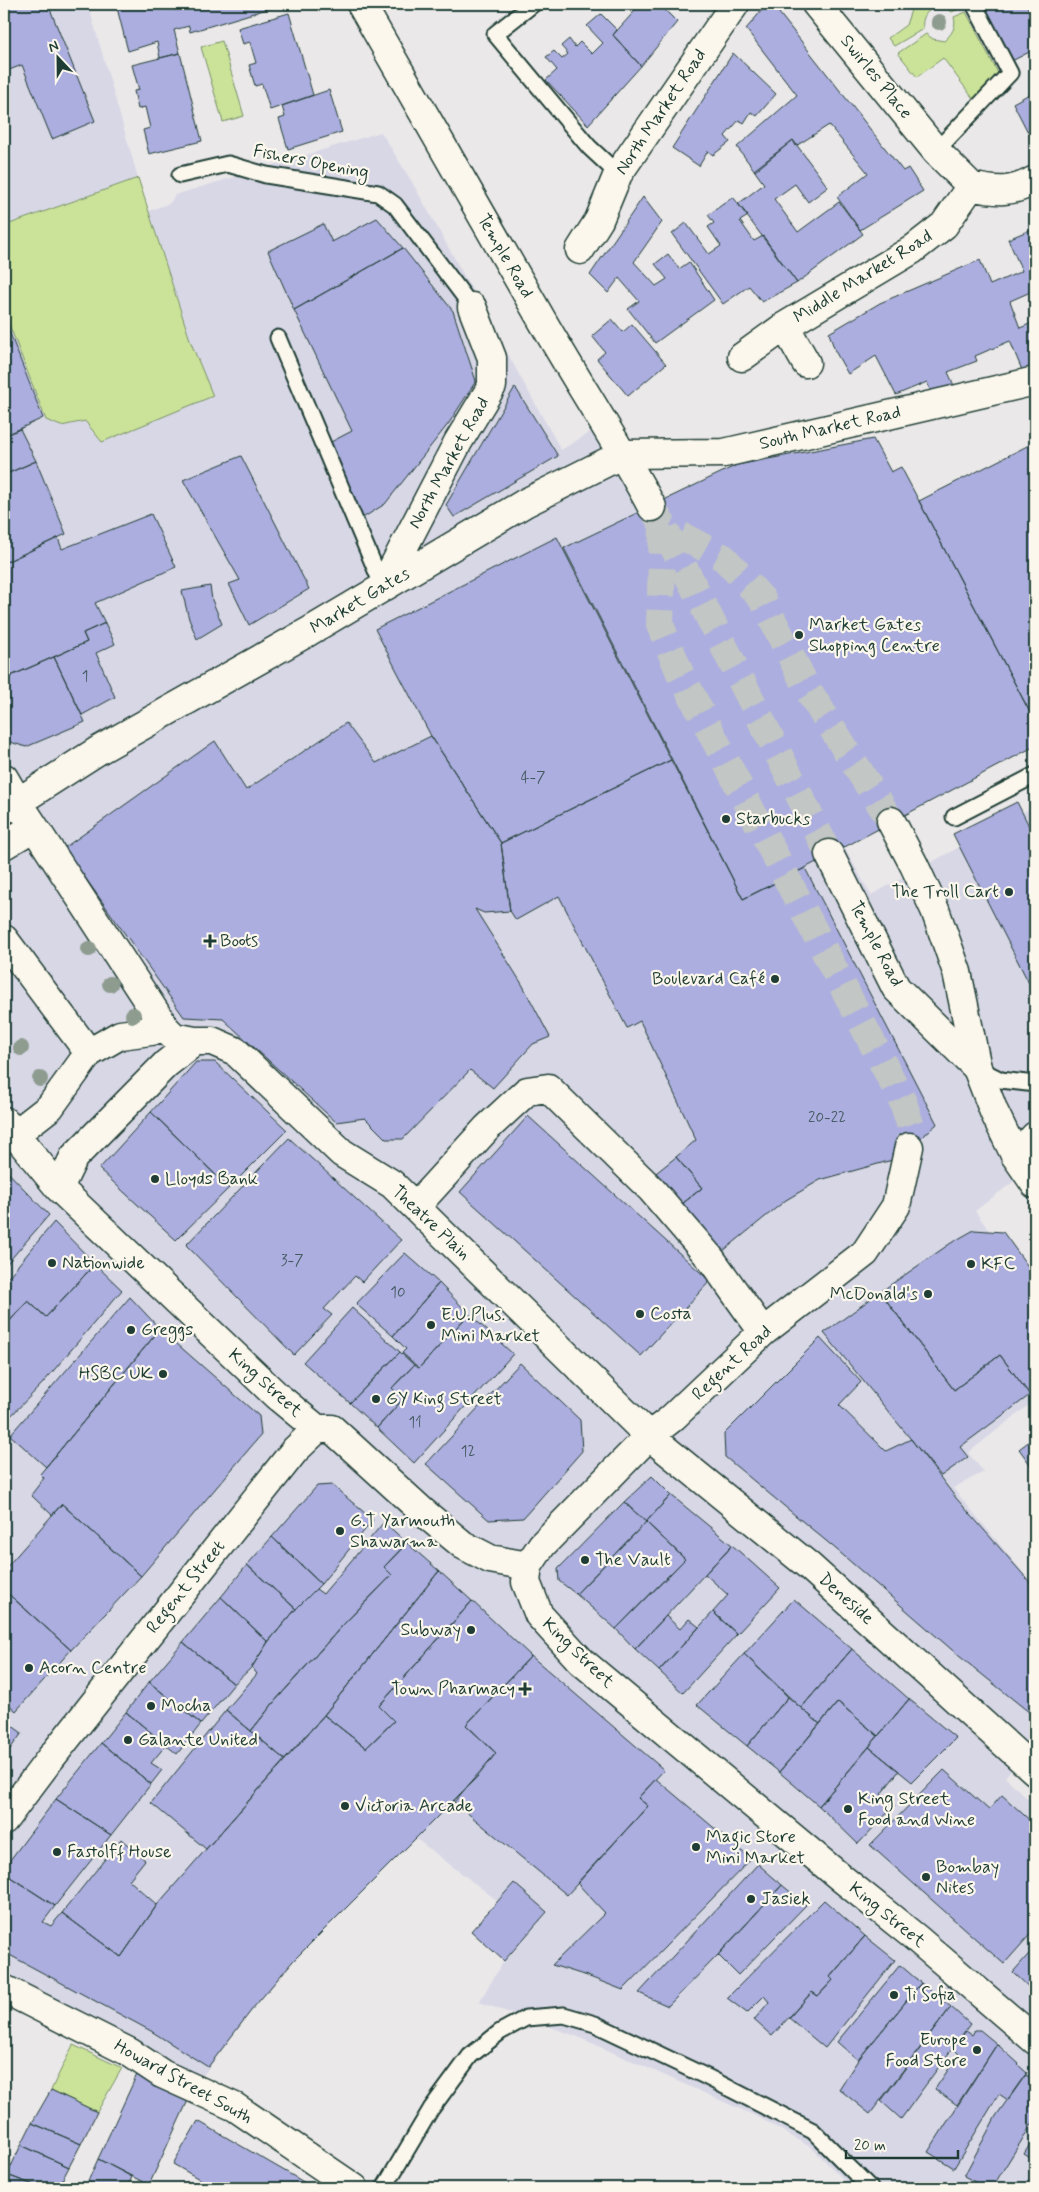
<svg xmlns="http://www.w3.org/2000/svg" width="1039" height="2192" viewBox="0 0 1039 2192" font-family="Mynerve,sans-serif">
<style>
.built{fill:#d8d7e6}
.green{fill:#cbe399;stroke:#759066}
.building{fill:#acaedf;stroke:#1f3d34}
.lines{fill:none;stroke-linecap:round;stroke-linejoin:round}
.street-tunnel{stroke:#c2c6c5;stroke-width:28;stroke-dasharray:28 14;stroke-linecap:butt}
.secondary-tunnel{stroke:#c2c6c5;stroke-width:28;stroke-dasharray:28 14;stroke-linecap:butt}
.lane-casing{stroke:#1f3d34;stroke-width:19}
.street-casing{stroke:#1f3d34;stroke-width:31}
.secondary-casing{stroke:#1f3d34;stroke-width:31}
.lane{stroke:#fbf7ec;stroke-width:15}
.street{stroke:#fbf7ec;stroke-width:28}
.secondary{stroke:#fbf7ec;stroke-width:28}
.tree{fill:#8e9c90}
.poi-dot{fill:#1f3d34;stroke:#fbf7ec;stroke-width:2}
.labels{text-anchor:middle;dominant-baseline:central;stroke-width:4.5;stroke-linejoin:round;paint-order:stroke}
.number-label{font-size:15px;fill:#42595f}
.street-label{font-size:18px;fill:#1f3d34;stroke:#fbf7ec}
.poi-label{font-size:18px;fill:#1f3d34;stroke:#fbf7ec;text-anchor:start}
</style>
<rect width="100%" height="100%" fill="#ebe8e9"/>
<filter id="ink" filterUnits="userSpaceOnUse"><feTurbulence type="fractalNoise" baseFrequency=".02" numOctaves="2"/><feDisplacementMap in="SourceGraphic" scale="10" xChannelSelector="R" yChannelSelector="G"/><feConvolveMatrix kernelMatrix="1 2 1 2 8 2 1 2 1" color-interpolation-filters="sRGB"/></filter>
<g filter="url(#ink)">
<path class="built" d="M4 4H88L138 178 4 226Z
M381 132 412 182 561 450 607 422 871 895 1035 806V1165L975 1211 1035 1295V1400L968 1453 984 1472 953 1488 1035 1587V1742L1005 1777 1035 1806V2188H852L812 2148 760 2118 576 2036 479 2002 504 1961 547 1912 514 1883 498 1901 415 1838 293 1961 254 2007 196 2085 4 1979V311L46 420 61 426 212 397 191 343 149 211 170 203 175 195Z"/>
<path class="green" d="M916 4H961L963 7 952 12C938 1 920 10 923 29L894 46 888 38 906 25 911 10Z
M966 12 998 73 975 101 943 58 917 77 898 53 926 34 933 39 944 41C951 35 957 27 954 17Z
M222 41 244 116 223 122 201 47Z
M138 178 191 343 213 396 102 442 85 421 61 426 46 420 4 311V226Z
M73 2045 122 2068 97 2112 51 2090Z"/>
<path class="building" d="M4 4H48L95 121 52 139 22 65 4 72Z
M116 4H276L277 6 190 32 189 26 174 30 180 53 160 58 157 42 128 51Z
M641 4H659L677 22 641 66 613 35Z
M767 4H772L903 171 908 168 923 191 860 230 837 197 868 173 829 125 796 146 793 140 755 171 737 147 797 95 746 29Z
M981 4H1026L1030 12 1035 9V49L1010 62Z
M289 13 313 95 270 110 262 84 255 86 249 65 256 63 250 42 243 44 238 28Z
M601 14 617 30 613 35 641 66 588 125 546 80 557 70 546 57 554 51 562 59 568 54 561 46 569 39 575 47 580 42 592 54 603 43 587 26Z
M180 53 202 141 149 154 143 130 150 128 145 107 138 109 134 91 139 90 132 65Z
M733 53 776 94 757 116 751 112 744 123 739 120 725 136 730 142 713 155 708 151 699 166 672 148Z
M329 90 342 132 288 149 279 119 285 117 282 106Z
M1035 91V146L1013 103Z
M793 140 828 187 808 202 795 184 774 199 798 232 839 202 863 234 797 283 738 204 764 184 754 170Z
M643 197 662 222 634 262 656 286 667 279 655 264 668 254 679 269 689 262 714 300 655 343 628 309 639 301 619 278 608 293 590 275Z
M733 197 748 216 740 221 754 241 763 236 797 283 762 302 749 286 723 304 672 234 686 223 709 254 721 246 708 227 714 223 708 215Z
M377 218 403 248 294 310 268 251 323 224 332 242Z
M1035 228V290L1010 301 1020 328 1034 322 1035 326V372L1024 375 1010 341 975 356 977 361 948 372 956 390 934 399 927 382 896 395 876 356 848 374 835 351 829 333 880 303 980 260 990 285 1022 271 1008 239Z
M403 248 453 311 476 381 449 423 385 504 361 519 329 443 352 431 294 310Z
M4 318 43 418 4 436Z
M612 319 623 332 632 324 666 364 628 396 597 359 605 352 592 336Z
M515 387 558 456 454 517 446 505Z
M20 429 36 461 4 475V436Z
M873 439 891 472 901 467 919 501 1035 722V746L805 868 743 899 564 548 737 465Z
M1035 442V722L919 501Z
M241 456 309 589 249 625 229 584 240 580 183 480Z
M36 461 66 534 4 563V475Z
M151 514 176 567 95 603 105 623 83 633 87 642 4 679V563L58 538 62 549Z
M557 537 671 760 501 843 431 736 375 629Z
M210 586 212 600 222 624 197 639 189 619 182 591Z
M105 623 115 644 96 653 115 697 82 715 54 657 87 642 83 633Z
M54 657 85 722 26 747 10 742 4 731V679Z
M346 723 376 763 431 736 501 843 510 911 484 913 475 909 522 984 550 1037 533 1044 493 1088 470 1070 403 1139H386L365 1118 336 1122 223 1019 184 1017 64 848 215 741 246 790Z
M671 760 743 899 805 868 937 1124 896 1159 820 1180 786 1200 722 1252 682 1204 702 1188 676 1157 696 1140 640 1021 627 1028 559 896 516 920 510 911 501 843Z
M1017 802 1035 838V995L953 834Z
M196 1062H215L287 1130 229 1188 151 1112Z
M151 1112 229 1188 176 1240 99 1169Z
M528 1116 710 1281 641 1356 460 1192Z
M289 1138 401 1240 362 1282 355 1276 324 1309 332 1315 294 1355 186 1245Z
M676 1157 702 1188 682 1204 656 1173Z
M4 1168 49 1215 4 1267Z
M54 1222 95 1264 46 1317 28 1301 4 1327V1282Z
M974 1230 1003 1232 1035 1276V1391L1030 1395 1000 1355 954 1390 880 1292 951 1243Z
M405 1253 439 1283 393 1336 356 1304Z
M95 1264 122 1290 43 1383 4 1423V1327L28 1301 46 1317Z
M439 1283 469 1314 419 1368 402 1353 406 1349 393 1336Z
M880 1292 954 1390 1000 1355 1030 1395 960 1447 968 1457 941 1476 824 1333Z
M130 1297 160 1329 46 1467 10 1435Z
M352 1308 400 1352 350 1403 303 1362Z
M469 1314 513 1354 414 1463 377 1428 403 1399 392 1388 414 1365 419 1368Z
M160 1329 259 1416 261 1435 141 1576 62 1504 52 1515 31 1495 44 1478 40 1474Z
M820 1338 861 1382 839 1405 886 1451 911 1439 956 1498 1035 1588V1717L959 1656 837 1550 725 1457 724 1434Z
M400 1352 414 1365 392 1388 403 1399 377 1428 350 1403Z
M520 1363 580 1420 582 1451 523 1518 489 1520 426 1464Z
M1035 1437V1471L1019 1449Z
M652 1476 671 1495 646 1522 624 1502Z
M332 1485 373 1520 321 1584 272 1537 317 1486Z
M671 1495 732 1545 635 1649 616 1629 685 1559 646 1522Z
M624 1502 646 1522 576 1594 559 1581 558 1569Z
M62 1504 141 1576 71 1650 4 1590V1570Z
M384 1522 407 1543 384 1567 392 1575 342 1626 275 1701 251 1731 226 1710 257 1674 252 1667 268 1642 296 1609 316 1589 323 1594Z
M646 1522 685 1559 616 1629 576 1594Z
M272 1537 321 1584 296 1609 247 1565Z
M407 1543 439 1571 324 1715 285 1760 251 1731 275 1701 342 1626 392 1575 384 1567Z
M732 1545 780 1588 737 1634 713 1612 728 1595 705 1574Z
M247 1565 296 1609 268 1642 221 1597Z
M439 1571 472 1601 379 1706 394 1721 366 1748 324 1715Z
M4 1590 71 1650 16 1711 4 1700Z
M221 1597 268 1642 252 1667 234 1684 183 1642Z
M794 1599 852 1649 801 1708 744 1654Z
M472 1601 531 1656 466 1725 496 1753 479 1775 293 1961 254 2007 208 2067 151 2031 4 1952V1873L55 1906 43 1922 51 1926 62 1913 121 1957 157 1905 324 1715 366 1748 394 1721 379 1706Z
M713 1612 737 1634 683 1693 659 1671Z
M666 1616 680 1629 689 1619 699 1627 659 1671 635 1649Z
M183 1642 234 1684 201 1724 149 1682Z
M852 1649 909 1699 878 1736 838 1702 820 1724 801 1708Z
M744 1654 788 1697 747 1746 697 1705Z
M531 1656 664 1770 638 1798 648 1806 567 1895 454 1802 496 1753 466 1725Z
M149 1682 201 1724 177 1754 126 1712Z
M788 1697 820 1724 779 1772 747 1746Z
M909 1699 956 1738 912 1782 869 1747Z
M838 1702 878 1736 819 1806 779 1772Z
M226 1710 285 1760 206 1849 151 1803Z
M126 1712 166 1745 151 1763 162 1770 151 1784 101 1743Z
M4 1720 22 1733 4 1757Z
M101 1743 151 1784 111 1835 56 1799Z
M869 1747 899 1771 881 1794 895 1805 858 1844 819 1806Z
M944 1770 989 1810 1002 1795 1035 1825V1929L1004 1964 870 1845Z
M656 1779 751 1859 623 1990 587 1976 552 1965 605 1913 577 1883 648 1806 638 1798Z
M56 1799 111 1835 55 1906 4 1873V1868Z
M121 1839 145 1860 129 1880 157 1905 121 1957 62 1913Z
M758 1864 782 1885 718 1955 668 2006 639 1993Z
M514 1883 547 1912 504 1961 471 1931Z
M782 1885 806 1905 738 1975 718 1955Z
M824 1900 865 1936 830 1977 833 1980 818 1996 812 1992 772 2036 754 2020 769 2002 764 1996 747 2013 727 1998Z
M865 1936 895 1960 825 2048 789 2018 812 1992 818 1996 833 1980 830 1977Z
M1035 1947V1993L1013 1972Z
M900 1965 921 1983 858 2060 837 2042Z
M921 1983 951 2007 870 2114 839 2089 858 2060Z
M951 2007 970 2024 901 2119 881 2101Z
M975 2030H980L997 2044 957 2105 935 2089 959 2054 953 2048 966 2031 972 2035Z
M997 2044 1019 2064 1018 2065 1027 2073 1008 2100 999 2094 954 2168 928 2152Z
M139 2070 191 2094 149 2185 98 2159Z
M1025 2075 1035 2079V2119L992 2188H986L964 2176 996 2116Z
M51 2090 97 2112 81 2144 32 2123Z
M198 2121 314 2188H215L173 2164Z
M32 2123 81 2144 69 2167 21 2145Z
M1035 2136V2161L1024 2154Z
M21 2145 69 2167 58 2188H42L7 2175Z
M98 2159 132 2177 127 2188H85Z
M7 2175 42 2188H4V2181Z"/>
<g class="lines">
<path class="street-tunnel" d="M663 526 660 625 680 673 903 1102 912 1130 909 1147
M665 530 829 854"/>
<path class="secondary-tunnel" d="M652 507 663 526 724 558 762 599 808 690 891 821"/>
<defs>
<path id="lane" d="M533 4 495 34 589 147 618 174
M936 151 1010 73 974 4
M180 175 228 164 266 175 378 193 395 205 472 307
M278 338 383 587
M954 817 1035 775
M979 1069 1001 1080 1035 1084
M384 2188 431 2109 470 2056 500 2032 526 2018 564 2015 595 2024 707 2077 813 2131 870 2188"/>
<path id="street" d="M816 4 936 151 971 186
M580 250 599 220 618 174 735 4
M785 326 806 363
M742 357 785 326 912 250 944 225 971 186C997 192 1012 193 1035 180
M383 587 458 442 492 386V358L472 307
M4 778 18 802 99 750 308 632 525 503 623 454 724 453 1035 381
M4 809 18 802 166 1029 120 1035 89 1053 50 1107 14 1135
M4 845 34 827
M829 854 896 988 977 1068
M4 939 89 1053
M166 1029 174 1037 195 1041H212L235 1051 342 1153 392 1184 649 1436 809 1566 1035 1771
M4 1121 59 1188 277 1396 317 1429H332L423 1512 463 1545 490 1559 528 1566
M909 1147 896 1206 865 1253 763 1332 671 1419 649 1436 542 1545 528 1566 526 1582 539 1615 581 1661 840 1877 916 1938 1035 2040
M1015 1155 1024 1148 1035 1136
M59 1188 74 1157 166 1064 195 1041
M416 1206 487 1128 527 1091 548 1088 651 1189 711 1259 763 1332
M4 1820 50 1759 295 1450 317 1429
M4 1989 129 2052 162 2074 235 2107 354 2188"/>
<path id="secondary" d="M361 4C420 108 479 212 539 315 576 380 617 442 652 507
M891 821 914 865 935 910 957 972 977 1068 994 1112 1015 1155 1035 1184"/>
</defs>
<use href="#lane" class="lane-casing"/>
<use href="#street" class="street-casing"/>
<use href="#secondary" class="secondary-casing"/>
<use href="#lane" class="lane"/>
<use href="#street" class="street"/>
<use href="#secondary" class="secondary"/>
</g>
<g class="tree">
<circle cx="939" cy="22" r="8"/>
<circle cx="89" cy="949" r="8"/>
<circle cx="110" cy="984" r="8"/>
<circle cx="133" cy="1015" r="8"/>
<circle cx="21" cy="1048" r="8"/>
<circle cx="40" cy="1079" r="8"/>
</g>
</g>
<g class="poi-dot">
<circle cx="799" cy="635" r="5"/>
<circle cx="726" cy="819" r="5"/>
<circle cx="1009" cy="892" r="5"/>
<path d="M207.5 933.5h5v5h5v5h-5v5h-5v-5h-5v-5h5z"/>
<circle cx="775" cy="979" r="5"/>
<circle cx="155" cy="1179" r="5"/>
<circle cx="52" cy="1263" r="5"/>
<circle cx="971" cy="1264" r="5"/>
<circle cx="928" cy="1294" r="5"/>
<circle cx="640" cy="1314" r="5"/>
<circle cx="431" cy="1325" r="5"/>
<circle cx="131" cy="1330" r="5"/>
<circle cx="163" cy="1374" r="5"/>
<circle cx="376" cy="1399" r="5"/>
<circle cx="340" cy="1531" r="5"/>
<circle cx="585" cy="1560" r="5"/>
<circle cx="471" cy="1630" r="5"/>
<circle cx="29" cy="1668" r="5"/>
<path d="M522.5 1681.5h5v5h5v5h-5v5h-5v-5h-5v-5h5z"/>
<circle cx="151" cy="1706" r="5"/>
<circle cx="128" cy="1740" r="5"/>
<circle cx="345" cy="1806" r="5"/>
<circle cx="848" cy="1809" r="5"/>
<circle cx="696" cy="1847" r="5"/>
<circle cx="57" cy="1852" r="5"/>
<circle cx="926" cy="1877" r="5"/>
<circle cx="751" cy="1899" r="5"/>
<circle cx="894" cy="1995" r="5"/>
<circle cx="977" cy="2050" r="5"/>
</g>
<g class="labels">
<g class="number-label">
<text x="85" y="677">1</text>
<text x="533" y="778">4-7</text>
<text x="827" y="1118">20-22</text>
<text x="292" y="1261">3-7</text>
<text x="398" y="1293">10</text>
<text x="415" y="1423">11</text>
<text x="468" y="1452">12</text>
</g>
<g class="street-label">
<text transform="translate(876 77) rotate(51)">Swirles Place</text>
<text transform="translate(661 112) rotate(-56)">North Market Road</text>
<text transform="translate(311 162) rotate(11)">Fishers Opening</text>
<text transform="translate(505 256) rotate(60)">Temple Road</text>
<text transform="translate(863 277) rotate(-32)">Middle Market Road</text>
<text transform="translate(830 428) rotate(-13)">South Market Road</text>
<text transform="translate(449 463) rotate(-61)">North Market Road</text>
<text transform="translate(360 601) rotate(-31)">Market Gates</text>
<text transform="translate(876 944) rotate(62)">Temple Road</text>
<text transform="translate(431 1223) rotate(43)">Theatre Plain</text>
<text transform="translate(732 1363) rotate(-43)">Regent Road</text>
<text transform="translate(265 1383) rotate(42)">King Street</text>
<text transform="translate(186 1587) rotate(-51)">Regent Street</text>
<text transform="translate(846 1599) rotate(42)">Deneside</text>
<text transform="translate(578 1653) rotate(44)">King Street</text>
<text transform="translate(887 1915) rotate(39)">King Street</text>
<text transform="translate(183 2082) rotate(29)">Howard Street South</text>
</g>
<g class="poi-label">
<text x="809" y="625">Market Gates<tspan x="809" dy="21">Shopping Centre</tspan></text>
<text x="736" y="819">Starbucks</text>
<text x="999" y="892" text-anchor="end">The Troll Cart</text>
<text x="220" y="941">Boots</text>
<text x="765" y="979" text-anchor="end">Boulevard Café</text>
<text x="165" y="1179">Lloyds Bank</text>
<text x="62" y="1263">Nationwide</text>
<text x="981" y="1264">KFC</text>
<text x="918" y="1294" text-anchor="end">McDonald's</text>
<text x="650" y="1314">Costa</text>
<text x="441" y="1315">E.U.Plus.<tspan x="441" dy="21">Mini Market</tspan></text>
<text x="141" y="1330">Greggs</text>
<text x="153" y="1374" text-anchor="end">HSBC UK</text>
<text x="386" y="1399">GY King Street</text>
<text x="350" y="1521">G.T Yarmouth<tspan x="350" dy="21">Shawarma</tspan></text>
<text x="595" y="1560">The Vault</text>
<text x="461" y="1630" text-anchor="end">Subway</text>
<text x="39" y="1668">Acorn Centre</text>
<text x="515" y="1689" text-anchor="end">Town Pharmacy</text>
<text x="161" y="1706">Mocha</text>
<text x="138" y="1740">Galante United</text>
<text x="858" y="1799">King Street<tspan x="858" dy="21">Food and Wine</tspan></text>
<text x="355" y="1806">Victoria Arcade</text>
<text x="706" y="1837">Magic Store<tspan x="706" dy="21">Mini Market</tspan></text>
<text x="67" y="1852">Fastolff House</text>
<text x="936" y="1867">Bombay<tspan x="936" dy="21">Nites</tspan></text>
<text x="761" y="1899">Jasiek</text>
<text x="904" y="1995">Ti Sofia</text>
<text x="967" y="2040" text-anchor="end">Europe<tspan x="967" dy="21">Food Store</tspan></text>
</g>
</g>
<rect width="1039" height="2192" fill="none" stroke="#fbf7ec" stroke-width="20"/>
<rect x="10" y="10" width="1019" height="2172" fill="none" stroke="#1f3d34" stroke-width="2" filter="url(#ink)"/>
<g transform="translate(58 58) rotate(338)" stroke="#fbf7ec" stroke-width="4" paint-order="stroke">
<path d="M0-4L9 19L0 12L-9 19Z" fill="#1f3d34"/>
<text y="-8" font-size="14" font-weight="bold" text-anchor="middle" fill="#1f3d34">N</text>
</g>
<path d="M846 2150v8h112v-8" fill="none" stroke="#1f3d34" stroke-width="2.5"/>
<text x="854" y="2150" font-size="15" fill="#1f3d34" stroke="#fbf7ec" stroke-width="4" paint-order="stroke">20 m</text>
</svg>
